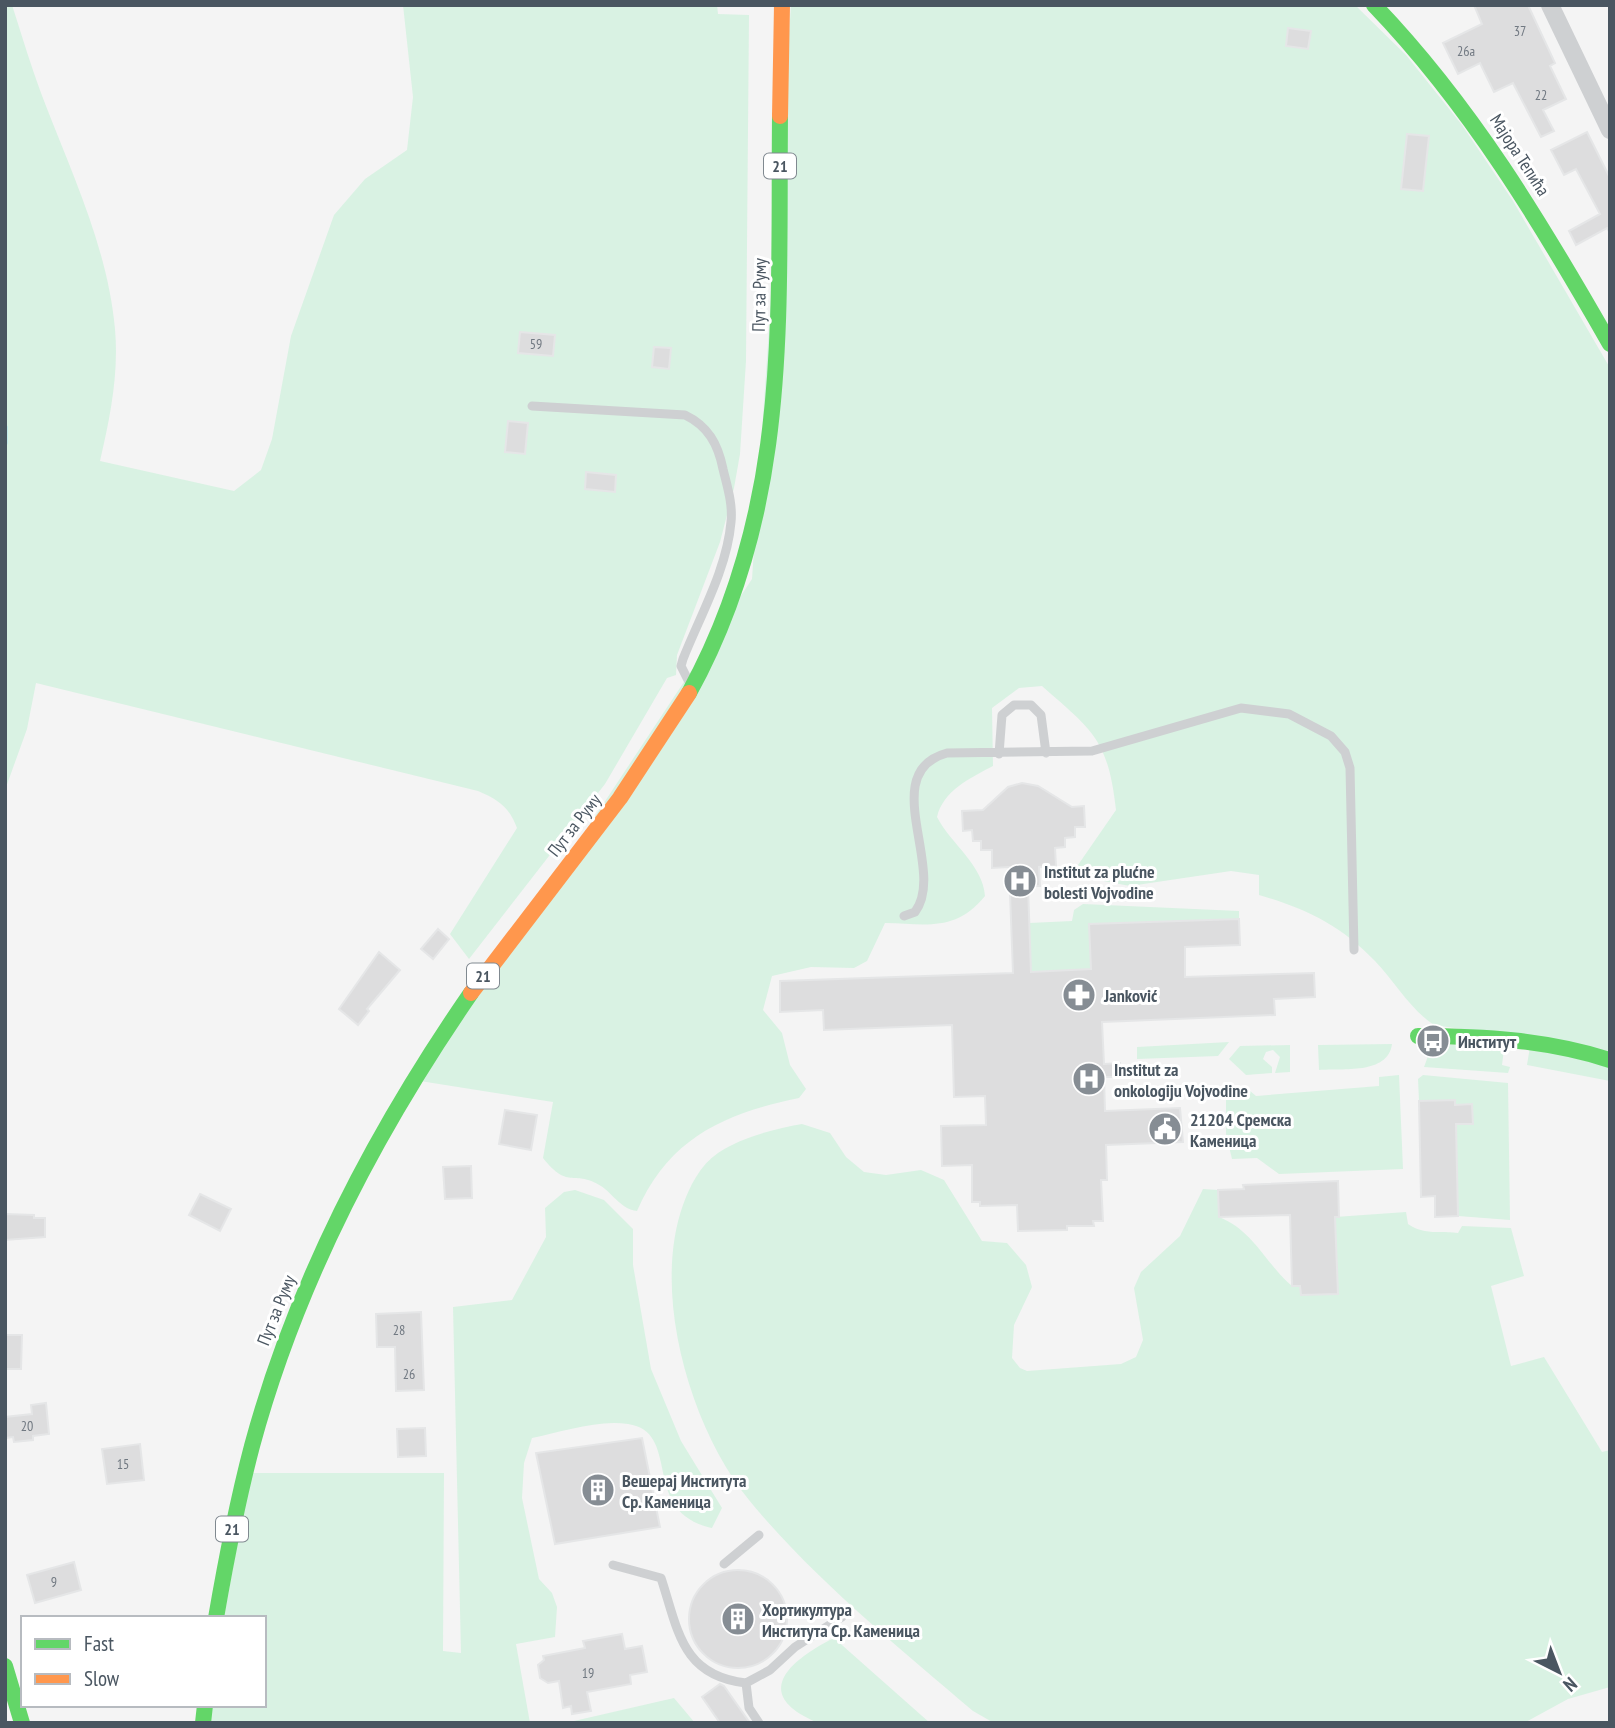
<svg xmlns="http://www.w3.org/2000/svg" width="1615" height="1728" viewBox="0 0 1615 1728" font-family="'PT Sans Narrow',sans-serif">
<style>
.green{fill:#d9f2e3}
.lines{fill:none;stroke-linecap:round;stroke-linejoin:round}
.stream{stroke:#aee2f0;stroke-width:5}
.building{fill:#ddddde;stroke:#e5e6e7;stroke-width:2}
.lane{stroke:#ced0d2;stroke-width:9}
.street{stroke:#ced0d2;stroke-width:18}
.fast{stroke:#63d668;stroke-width:16}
.slow{stroke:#ff974d;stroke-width:16}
.labels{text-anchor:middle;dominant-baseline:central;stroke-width:6;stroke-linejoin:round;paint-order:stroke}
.number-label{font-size:14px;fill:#707881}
.shield{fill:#fff;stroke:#808990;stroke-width:2}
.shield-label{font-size:16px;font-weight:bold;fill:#4a5661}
.street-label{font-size:18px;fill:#4a5661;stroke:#fff}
.poi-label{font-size:18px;font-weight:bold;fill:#4a5661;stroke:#fff;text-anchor:start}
</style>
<rect width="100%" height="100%" fill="#f4f4f4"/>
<path class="green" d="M5 5H12C23 39 33 73 46 106 74 178 108 251 115 329 119 374 110 418 100 461L234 491 261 470 272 439 291 336 334 215 365 179 407 150 413 97 403 5H717L718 14 749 15 746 361 740 454 734 488 720 542 677 655 676 675 667 678 605 784 469 959 450 934 517 828C509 807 499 800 478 791L36 683 27 729 5 790Z
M791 5H1355L1406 55 1462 125 1513 201 1610 368V1051L1434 1025C1410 1009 1395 982 1375 961 1340 925 1307 909 1259 895V875L1231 871 1130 886 1093 879 1078 865 1116 810C1108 739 1093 731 1042 686L1019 688 992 708 993 766C970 778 943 791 937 817 951 844 983 865 985 896 956 932 927 924 885 923L867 961 854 968 811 967 772 976 763 1010 782 1033 790 1065 806 1089 799 1098C726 1113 669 1137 637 1211 621 1209 613 1194 601 1186 575 1169 569 1191 543 1158L553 1102 420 1081 752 579Z
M1083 904 1239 911V919L1090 924 1091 969 1031 972 1029 923 1072 921 1074 910Z
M1229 1042 1218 1056 1137 1059V1047Z
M1392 1044C1388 1075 1342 1068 1319 1070L1318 1045Z
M1440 1044 1504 1049 1502 1065 1510 1067 1508 1073 1424 1067 1431 1048Z
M1290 1045V1072L1275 1073 1280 1057 1273 1050 1266 1052 1263 1059 1272 1067V1073L1246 1075 1229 1059 1240 1046Z
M1530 1047 1610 1067V1081L1527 1065Z
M1399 1075 1403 1169 1279 1174 1257 1158 1232 1159 1226 1134V1090H1249L1256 1096 1379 1086V1077Z
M1423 1075 1508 1083 1510 1220 1458 1216 1456 1124H1472V1105H1455L1454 1100 1419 1101 1418 1079Z
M802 1124 830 1133 846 1157 864 1172 886 1175 921 1170 944 1180 982 1241 1007 1243 1026 1265 1032 1287 1014 1325 1012 1358 1020 1368 1027 1371 1121 1364 1136 1357 1143 1340 1134 1288 1141 1272 1180 1236 1203 1189 1218 1190 1219 1217C1254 1231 1265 1263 1292 1286H1300L1301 1295 1337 1294 1335 1217 1406 1212 1408 1224C1426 1236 1439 1230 1458 1233L1462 1226 1511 1228 1524 1276 1491 1286 1511 1366 1544 1357 1602 1452 1610 1450V1687L1568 1699 1524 1723H994L973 1711C896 1645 814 1579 749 1500 691 1429 651 1294 683 1205 690 1186 700 1165 718 1153 742 1137 774 1129 802 1124Z
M575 1190 604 1200 633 1229V1265L651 1369 681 1441 722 1508 712 1528C639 1512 683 1432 628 1424 599 1419 561 1432 532 1438L524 1463 522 1498 539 1579 552 1593 557 1607 555 1637 516 1644 530 1723H210L212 1705H264V1618H224L250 1473H444L443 1651 461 1653 453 1307 512 1300 546 1237 545 1208 564 1192Z
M834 1638 930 1723C911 1723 828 1727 816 1722 750 1694 790 1660 834 1638Z
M674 1698 695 1723H574V1721Z"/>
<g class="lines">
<path class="stream" d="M5 427V443"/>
</g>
<path class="building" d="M1474 5H1528L1555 63 1550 66 1566 99 1543 110 1554 131 1541 137 1513 83 1494 92 1480 63 1458 74 1443 43 1482 24Z
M1288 28 1311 31 1308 49 1286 46Z
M1587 132 1610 178V233L1607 228 1576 245 1569 231 1600 214 1576 169 1564 175 1551 150Z
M1407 134 1429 136 1423 191 1401 189Z
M520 332 555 335 553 356 518 353Z
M654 347 671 348 669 369 652 367Z
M508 421 528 423 525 454 505 452Z
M586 472 616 475 615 492 585 489Z
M1022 783 1038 786 1072 807 1084 806 1085 827H1075V837L1065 838V847L1055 848 1056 866 1039 867 1040 886H1028L1031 972 1091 969 1089 924 1239 919 1240 945 1185 947V977L1314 973 1315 997 1274 999 1275 1015 1102 1022 1104 1064 1120 1063V1077H1104L1105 1111 1180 1108 1183 1142 1106 1145 1107 1180H1101L1103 1221H1093L1094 1226H1067V1230L1018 1231 1017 1205 980 1206V1202H972V1165L942 1166 941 1126 986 1125 985 1096 954 1097 952 1025 824 1030 823 1010 780 1012V981L1013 973 1009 867 992 868V850H981V841H973L972 830 963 831 962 811 983 810 1008 787Z
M438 929 449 939 433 959 421 949Z
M379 952 400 970 367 1009 369 1011 358 1025 339 1009Z
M1455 1100V1105L1472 1104 1473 1124H1456L1458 1216 1435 1217V1196L1421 1197 1419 1101Z
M505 1110 537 1115 531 1150 499 1144Z
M471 1166 472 1198 445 1199 443 1167Z
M1338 1181 1339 1217H1335L1338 1294 1301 1295 1300 1286H1292L1290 1215 1219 1217 1218 1190 1244 1189 1243 1185Z
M200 1194 231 1209 220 1231 189 1215Z
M5 1214 34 1215V1218H45V1237L5 1240Z
M421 1312 424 1390 396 1391 395 1347H377L376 1314Z
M5 1335H22L21 1369H5Z
M46 1403 49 1434 33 1436V1440L14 1442 13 1437 5 1438V1417L32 1414 31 1405Z
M425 1428 426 1456 398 1457 397 1429Z
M642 1438 660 1527 555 1544 536 1453Z
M140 1444 144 1480 107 1484 102 1449Z
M74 1562 81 1590 35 1603 27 1575Z
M689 1619a49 49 0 1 1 98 0a49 49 0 1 1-98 0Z
M622 1634 625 1649 642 1646 647 1672 630 1675 631 1684 587 1692 591 1711 572 1714 571 1706 563 1708 559 1681 548 1683 540 1678 538 1665 544 1660 543 1656 585 1648 583 1641Z
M720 1684 724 1686 750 1723H720L702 1697Z"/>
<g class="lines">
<path class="lane" d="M532 406 685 415C708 426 718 444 723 469 727 486 733 504 731 522 727 569 700 616 683 659L681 666 688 680
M999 754 1002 715 1014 705H1031L1041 715 1046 753
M904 916 915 912C947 870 876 772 947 753L1092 751 1241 708 1289 714 1331 736 1345 752 1350 768 1354 950
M724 1564 759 1535
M613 1565 661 1578C678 1629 681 1676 746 1683
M759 1723 749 1708 746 1683 770 1670 795 1647 842 1617"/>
<path class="street" d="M1550 5 1610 130"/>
<path class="fast" d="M1374 5C1471 106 1541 223 1610 344
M689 693C791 507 778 321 780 116
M1418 1036C1484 1036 1547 1040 1610 1060
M216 1618C226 1560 237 1503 252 1446 296 1283 375 1132 471 993
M5 1666 22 1723
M203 1723 205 1705"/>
<path class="slow" d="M780 116 782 5
M471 993 620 798 689 693"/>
</g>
<defs>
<symbol id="hospital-disc" viewBox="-11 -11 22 22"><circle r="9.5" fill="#868d94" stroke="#fff"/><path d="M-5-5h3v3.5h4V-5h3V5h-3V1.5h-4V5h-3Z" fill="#fff"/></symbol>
<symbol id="pharmacy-disc" viewBox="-11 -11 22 22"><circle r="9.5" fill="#868d94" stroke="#fff"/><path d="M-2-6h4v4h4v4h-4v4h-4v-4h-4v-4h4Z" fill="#fff"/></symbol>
<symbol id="bus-disc" viewBox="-11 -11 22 22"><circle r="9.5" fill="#868d94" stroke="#fff"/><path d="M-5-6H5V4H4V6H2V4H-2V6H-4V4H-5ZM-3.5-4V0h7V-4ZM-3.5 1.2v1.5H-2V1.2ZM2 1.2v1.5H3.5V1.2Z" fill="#fff"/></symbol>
<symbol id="civic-disc" viewBox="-11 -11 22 22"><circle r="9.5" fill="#868d94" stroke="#fff"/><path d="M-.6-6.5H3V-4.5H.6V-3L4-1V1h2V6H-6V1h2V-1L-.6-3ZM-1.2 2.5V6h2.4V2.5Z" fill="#fff"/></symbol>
<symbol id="building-disc" viewBox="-11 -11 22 22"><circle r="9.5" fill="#868d94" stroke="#fff"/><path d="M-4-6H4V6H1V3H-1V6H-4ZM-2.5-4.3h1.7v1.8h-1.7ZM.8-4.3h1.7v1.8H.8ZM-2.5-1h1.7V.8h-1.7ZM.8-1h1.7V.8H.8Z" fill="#fff"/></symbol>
</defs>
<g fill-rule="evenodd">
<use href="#hospital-disc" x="1001" y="862" width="38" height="38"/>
<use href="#pharmacy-disc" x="1060" y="976" width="38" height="38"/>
<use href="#bus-disc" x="1414" y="1022" width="38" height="38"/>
<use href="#hospital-disc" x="1070" y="1060" width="38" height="38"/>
<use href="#civic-disc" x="1146" y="1110" width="38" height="38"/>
<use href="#building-disc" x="579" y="1471" width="38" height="38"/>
<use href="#building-disc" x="719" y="1600" width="38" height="38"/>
</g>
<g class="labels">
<g class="number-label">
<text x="1520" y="31">37</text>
<text x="1466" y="51">26a</text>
<text x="1541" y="95">22</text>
<text x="536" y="344">59</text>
<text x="399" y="1330">28</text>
<text x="409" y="1374">26</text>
<text x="27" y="1426">20</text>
<text x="123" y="1464">15</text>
<text x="54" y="1582">9</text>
<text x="588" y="1673">19</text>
</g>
<g class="shield">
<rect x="764" y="153.5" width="32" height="25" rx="5"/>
<rect x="467" y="963.5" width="32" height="25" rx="5"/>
<rect x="216" y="1516.5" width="32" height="25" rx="5"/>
</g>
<g class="shield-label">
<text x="780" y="166">21</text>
<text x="483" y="976">21</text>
<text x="232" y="1529">21</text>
</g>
<g class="street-label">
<text transform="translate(1520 155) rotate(57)">Мајора Тепића</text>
<text transform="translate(759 295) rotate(-89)">Пут за Руму</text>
<text transform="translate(574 825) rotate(-52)">Пут за Руму</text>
<text transform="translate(276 1310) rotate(-68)">Пут за Руму</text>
</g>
<g class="poi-label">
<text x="1044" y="871">Institut za plućne<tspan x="1044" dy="21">bolesti Vojvodine</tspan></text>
<text x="1104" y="995">Janković</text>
<text x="1458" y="1041">Институт</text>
<text x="1114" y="1069">Institut za<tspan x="1114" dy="21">onkologiju Vojvodine</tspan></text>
<text x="1190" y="1119">21204 Сремска<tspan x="1190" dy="21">Каменица</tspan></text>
<text x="622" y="1480">Вешерај Института<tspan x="622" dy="21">Ср. Каменица</tspan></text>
<text x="762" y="1609">Хортикултура<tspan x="762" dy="21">Института Ср. Каменица</tspan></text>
</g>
</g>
<rect width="1615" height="1728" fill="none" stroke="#4a5661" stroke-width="14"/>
<rect x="21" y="1616" width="245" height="91" fill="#ffffff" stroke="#b7bbc0" stroke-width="2"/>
<rect x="35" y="1639" width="35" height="10" fill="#63d668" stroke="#b7bbc0" stroke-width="2"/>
<text x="84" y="1651" font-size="21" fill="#4a5661">Fast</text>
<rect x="35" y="1674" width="35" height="10" fill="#ff974d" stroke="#b7bbc0" stroke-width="2"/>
<text x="84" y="1686" font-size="21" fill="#4a5661">Slow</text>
<g transform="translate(1559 1672) rotate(138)" stroke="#ffffff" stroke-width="5" paint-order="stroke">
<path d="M0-5L12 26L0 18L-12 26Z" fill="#4a5661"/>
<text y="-10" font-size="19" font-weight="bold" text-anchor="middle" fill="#4a5661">N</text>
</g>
</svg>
